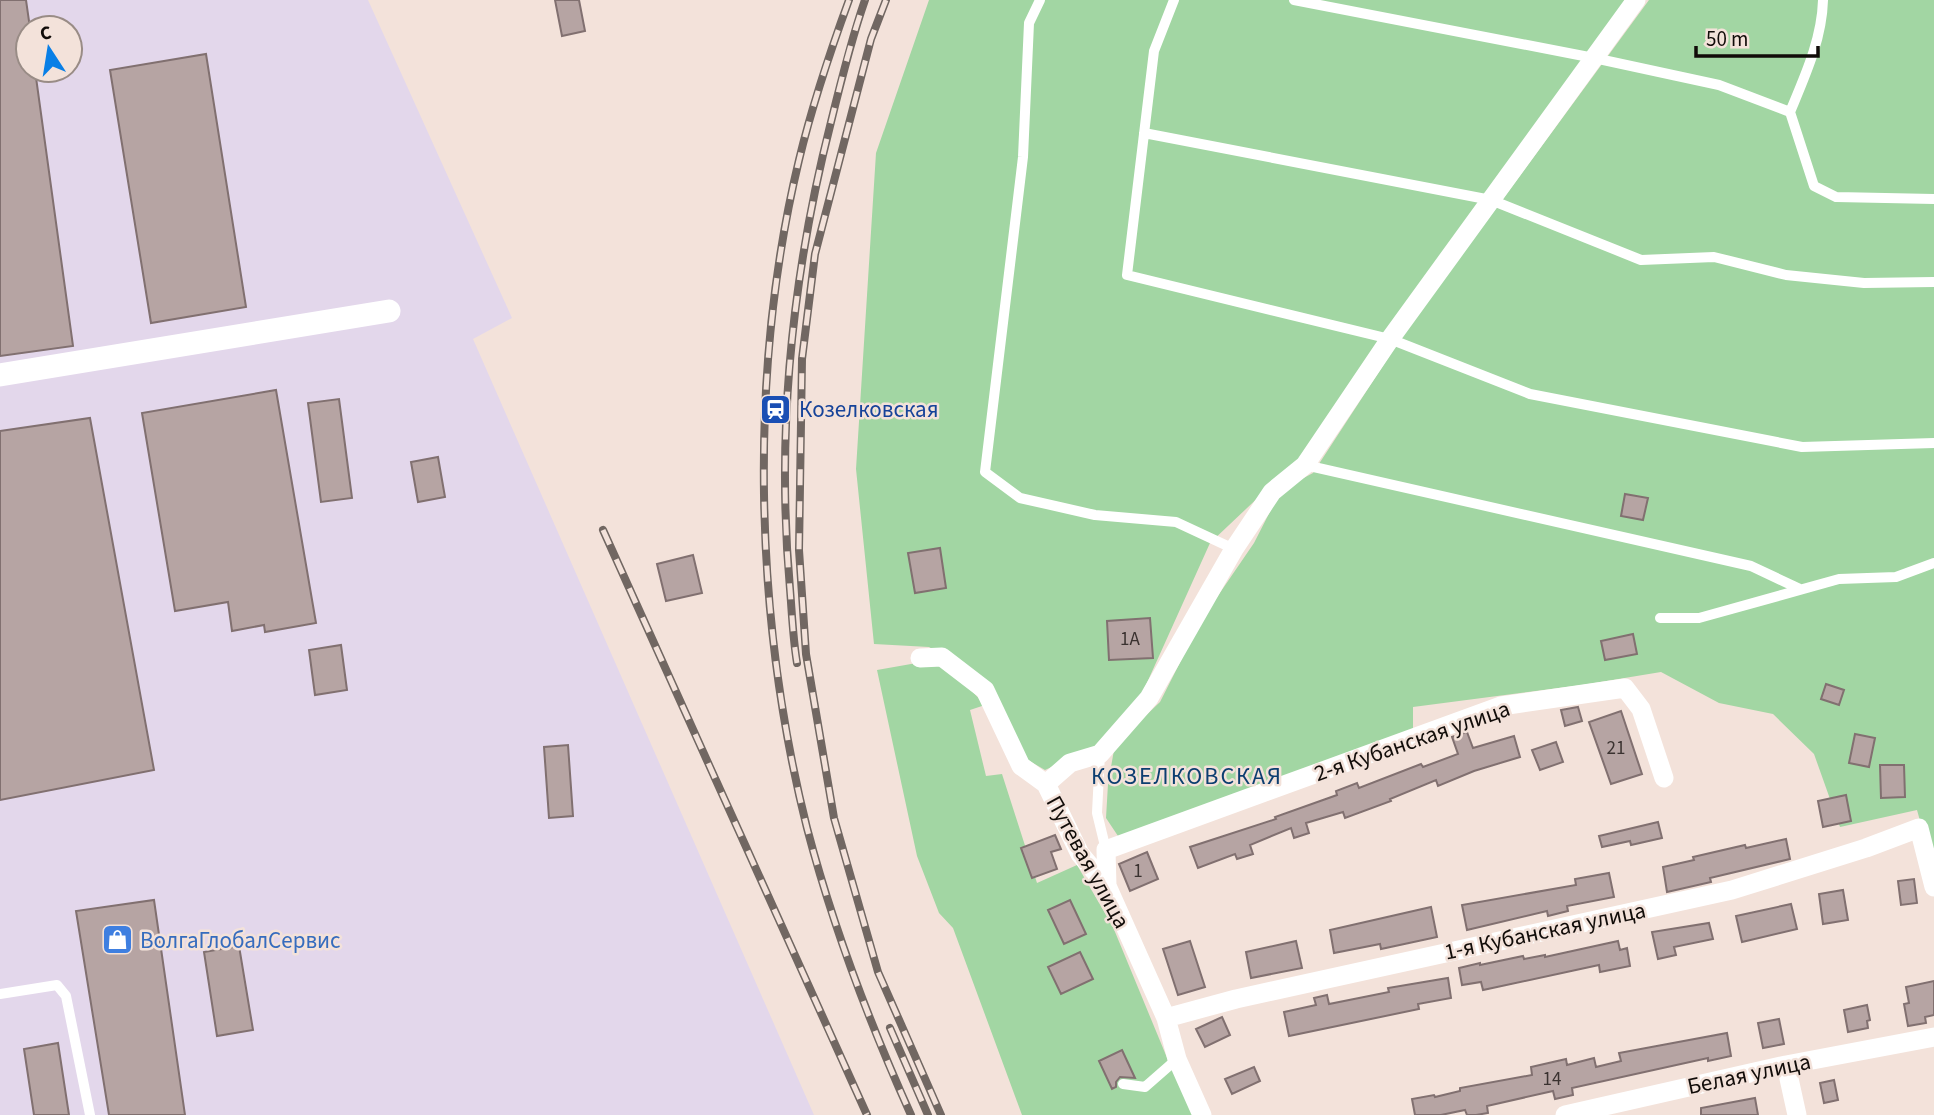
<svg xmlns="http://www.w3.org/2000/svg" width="1934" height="1115" viewBox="0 0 1934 1115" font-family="'Source Sans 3',sans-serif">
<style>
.industrial{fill:#e3d7eb;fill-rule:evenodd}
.green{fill:#a2d6a3}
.building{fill:#b6a4a3;stroke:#817070;stroke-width:2}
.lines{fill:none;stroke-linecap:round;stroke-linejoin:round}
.service{stroke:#fff;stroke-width:10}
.minor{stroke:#fff;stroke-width:19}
.tertiary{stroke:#fff;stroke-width:23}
.rail-casing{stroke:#716762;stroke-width:8}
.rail{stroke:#f3e2da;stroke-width:5;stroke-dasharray:16;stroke-linecap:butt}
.labels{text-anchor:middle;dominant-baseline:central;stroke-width:5;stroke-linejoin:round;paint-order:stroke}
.number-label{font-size:19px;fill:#3a3230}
.transit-label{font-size:23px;fill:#164399;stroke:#f3e2da;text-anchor:start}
.street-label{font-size:23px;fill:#110c09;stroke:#f3e2da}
.shop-label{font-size:23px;fill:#366cbe;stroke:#f3e2da;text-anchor:start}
.neighbourhood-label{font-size:24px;letter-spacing:2px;fill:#0c3e70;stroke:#f3e2da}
</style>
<rect width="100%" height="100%" fill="#f3e2da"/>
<path class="industrial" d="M0 0H368L512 318 473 339 814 1115H0ZM28 28H70V70H28Z"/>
<path class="green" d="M929 0H1625L1301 457 1210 543 1141 696 1096 747 1045 770 1026 759 984 678 929 647 874 644 856 469 876 153Z
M1649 0H1934V871L1917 810 1840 827 1814 754 1773 714 1719 703 1661 672 1582 685 1413 707V731L1120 839 1106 818 1108 784 1114 750 1138 723 1160 702 1202 619 1254 543 1281 490 1313 473 1403 335Z
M928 661 957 675 985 705 970 710 986 776 1002 774 1037 883 1077 865 1113 927 1170 1065 1194 1115H1022L953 928 939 913 917 856 877 670Z"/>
<path class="building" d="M0 0H26L30 28 28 70H35L73 346 0 356Z
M555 0H579L585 31 562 36Z
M206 54 246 307 151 323 110 70Z
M276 390 316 623 265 632 264 625 232 631 228 602 175 611 142 413Z
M339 399 352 498 321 502 308 403Z
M90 418 154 770 0 800V431Z
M438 457 445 497 418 502 411 462Z
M1625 494 1648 498 1643 520 1621 516Z
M940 548 946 588 915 593 908 553Z
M693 555 702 593 666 601 657 564Z
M1150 618 1153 658 1109 660 1107 621Z
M1633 634 1637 654 1605 660 1601 641Z
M341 645 347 690 315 695 309 650Z
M1826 684 1844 690 1839 705 1821 699Z
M1578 707 1582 721 1565 726 1561 710Z
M1621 711 1642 774 1611 784 1589 722Z
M1467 732 1473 748 1514 736 1520 757 1474 771 1438 786 1436 780 1390 799 1391 801 1345 818 1343 812 1306 823 1309 833 1294 838 1291 828 1250 845 1253 854 1237 859 1235 854 1198 868 1190 847 1276 819 1275 817 1337 795 1336 791 1357 783 1359 788 1421 764 1423 767 1458 754 1452 737Z
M1855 734 1875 738 1869 767 1849 763Z
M1556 742 1563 762 1540 770 1532 750Z
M568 745 573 816 549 818 544 747Z
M1880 765H1904L1905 797 1881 798Z
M1846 795 1851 821 1823 827 1818 801Z
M1658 822 1662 838 1631 845 1630 841 1602 847 1599 836Z
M1055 835 1061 849 1051 852 1057 869 1032 878 1021 848Z
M1786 839 1790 859 1710 878 1711 882 1667 892 1663 867 1694 860 1693 857 1745 845 1746 848Z
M1147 852 1158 879 1130 891 1119 864Z
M1609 873 1614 897 1567 906 1568 911 1548 916 1547 911 1467 930 1462 905 1576 885 1575 879Z
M1914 879 1917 903 1901 905 1898 881Z
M1843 890 1848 920 1823 924 1819 894Z
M154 900 185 1115H109L76 911Z
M1070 900 1086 934 1064 944 1048 910Z
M1791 904 1797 929 1742 942 1736 916Z
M1431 907 1437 937 1381 949 1380 944 1334 953 1330 930Z
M1709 923 1713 939 1674 947 1676 955 1658 959 1652 932Z
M1190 941 1205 987 1178 995 1163 949Z
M1296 941 1302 968 1251 978 1246 952Z
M1618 941 1620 950 1627 948 1630 966 1600 972 1599 965 1483 990 1481 982 1462 985 1459 968 1480 963V965L1523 956 1524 959 1545 955V957Z
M239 946 253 1030 217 1036 204 952Z
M1080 952 1093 979 1061 994 1048 967Z
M1448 978 1451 998 1418 1004 1419 1009 1289 1036 1284 1012 1316 1005 1314 998 1327 995 1329 1004 1389 992 1388 988Z
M1934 981V1015L1925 1017 1926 1023 1908 1026 1904 1004 1909 1003 1906 987Z
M1867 1005 1870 1020 1867 1021 1868 1028 1848 1032 1844 1010Z
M1222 1017 1230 1035 1205 1047 1196 1029Z
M1779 1019 1784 1044 1763 1048 1758 1023Z
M1727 1033 1731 1056 1708 1061V1058L1572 1088 1573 1095 1555 1099 1553 1091 1487 1106 1488 1113 1476 1115H1467L1465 1110 1441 1115H1415L1412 1099 1434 1095 1435 1097 1460 1091V1088L1532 1075 1531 1067 1566 1059 1567 1065 1594 1058 1596 1067 1621 1061 1619 1053Z
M58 1043 69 1115H34L24 1049Z
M1122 1050 1135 1078 1120 1077 1116 1082V1087L1112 1089 1099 1061Z
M1254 1067 1260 1081 1232 1094 1225 1079Z
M1834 1080 1838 1100 1824 1103 1820 1083Z
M1755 1098 1758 1115H1701V1108Z"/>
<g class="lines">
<path class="service" d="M1040 0 1029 23 1023 157 985 472 1020 498 1095 515 1176 522 1234 549
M1174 0 1154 51 1127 275 1390 339 1530 394 1802 447 1934 443
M1294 0 1594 58 1719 85 1790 112C1805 76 1822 39 1823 0
M1790 112 1814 186 1836 197 1934 199
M1144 133 1491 200 1641 260 1714 257 1786 275 1864 283 1934 282
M1305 465 1751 566 1800 589
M1660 618H1699L1839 579 1896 577 1934 563
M1100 754 1097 813 1106 850
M0 994 57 985 66 996 90 1115
M1123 1084 1145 1087 1177 1059"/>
<path class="minor" d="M920 658 942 657 985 690 1021 766 1046 784 1080 854 1107 886 1166 1018 1177 1059 1202 1115
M1046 784 1070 763 1100 754 1149 698 1234 549 1272 492 1305 465 1390 339 1636 0
M1107 886 1106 850 1501 706 1625 688 1641 709 1664 778
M1166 1018 1236 999 1732 890 1866 848 1919 828 1934 887
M1786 1065 1797 1115
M1565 1115 1786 1065 1934 1037"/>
<path class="tertiary" d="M0 375 389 311"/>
<defs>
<path id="rail" d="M849 0C830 52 812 106 799 160 748 372 754 617 807 828 833 927 869 1022 911 1115
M886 0 871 39 815 254 802 359 799 550 806 654 834 818 878 972 941 1115
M603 530 867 1115
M797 663C793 639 792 614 790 589 776 432 792 275 831 122 841 81 851 40 865 0
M890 1028 928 1115"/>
</defs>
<use href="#rail" class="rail-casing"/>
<use href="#rail" class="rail"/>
</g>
<defs>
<symbol id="station-square" viewBox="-11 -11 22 22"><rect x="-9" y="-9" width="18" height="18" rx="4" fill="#1a4fb4" stroke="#f3e2da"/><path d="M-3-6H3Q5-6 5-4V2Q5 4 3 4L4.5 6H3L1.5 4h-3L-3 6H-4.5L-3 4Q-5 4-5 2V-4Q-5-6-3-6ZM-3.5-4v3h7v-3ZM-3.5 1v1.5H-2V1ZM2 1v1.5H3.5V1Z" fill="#fff"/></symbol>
<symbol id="shop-square" viewBox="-11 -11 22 22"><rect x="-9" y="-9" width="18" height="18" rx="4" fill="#3f7fe0" stroke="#f3e2da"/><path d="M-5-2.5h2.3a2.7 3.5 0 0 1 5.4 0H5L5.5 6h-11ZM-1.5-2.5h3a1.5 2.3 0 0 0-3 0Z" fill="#fff"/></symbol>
</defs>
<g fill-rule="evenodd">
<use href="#station-square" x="758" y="392" width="35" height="35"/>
<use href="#shop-square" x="100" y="922" width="35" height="35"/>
</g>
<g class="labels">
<g class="number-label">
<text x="1130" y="639">1А</text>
<text x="1616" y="748">21</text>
<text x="1138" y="871">1</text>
<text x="1552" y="1079">14</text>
</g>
<g class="transit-label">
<text x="799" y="409">Козелковская</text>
</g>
<g class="street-label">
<text transform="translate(1412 741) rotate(-19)">2-я Кубанская улица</text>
<text transform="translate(1088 862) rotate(61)">Путевая улица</text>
<text transform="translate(1545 931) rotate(-12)">1-я Кубанская улица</text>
<text transform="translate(1749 1074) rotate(-12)">Белая улица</text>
</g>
<g class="shop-label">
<text x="140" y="940">ВолгаГлобалСервис</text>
</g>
<g class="neighbourhood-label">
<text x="1187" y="776">КОЗЕЛКОВСКАЯ</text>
</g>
</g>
<g transform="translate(49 49) rotate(348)"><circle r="33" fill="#f3e2da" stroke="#998c86" stroke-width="2"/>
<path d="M0-5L12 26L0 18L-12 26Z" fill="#097fe6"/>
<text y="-10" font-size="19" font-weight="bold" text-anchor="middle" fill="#110c09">С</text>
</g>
<path d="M1696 46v10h122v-10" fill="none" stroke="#110c09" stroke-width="3.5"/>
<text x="1706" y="46" font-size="21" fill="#110c09" stroke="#f3e2da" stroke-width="5" paint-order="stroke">50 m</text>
</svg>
